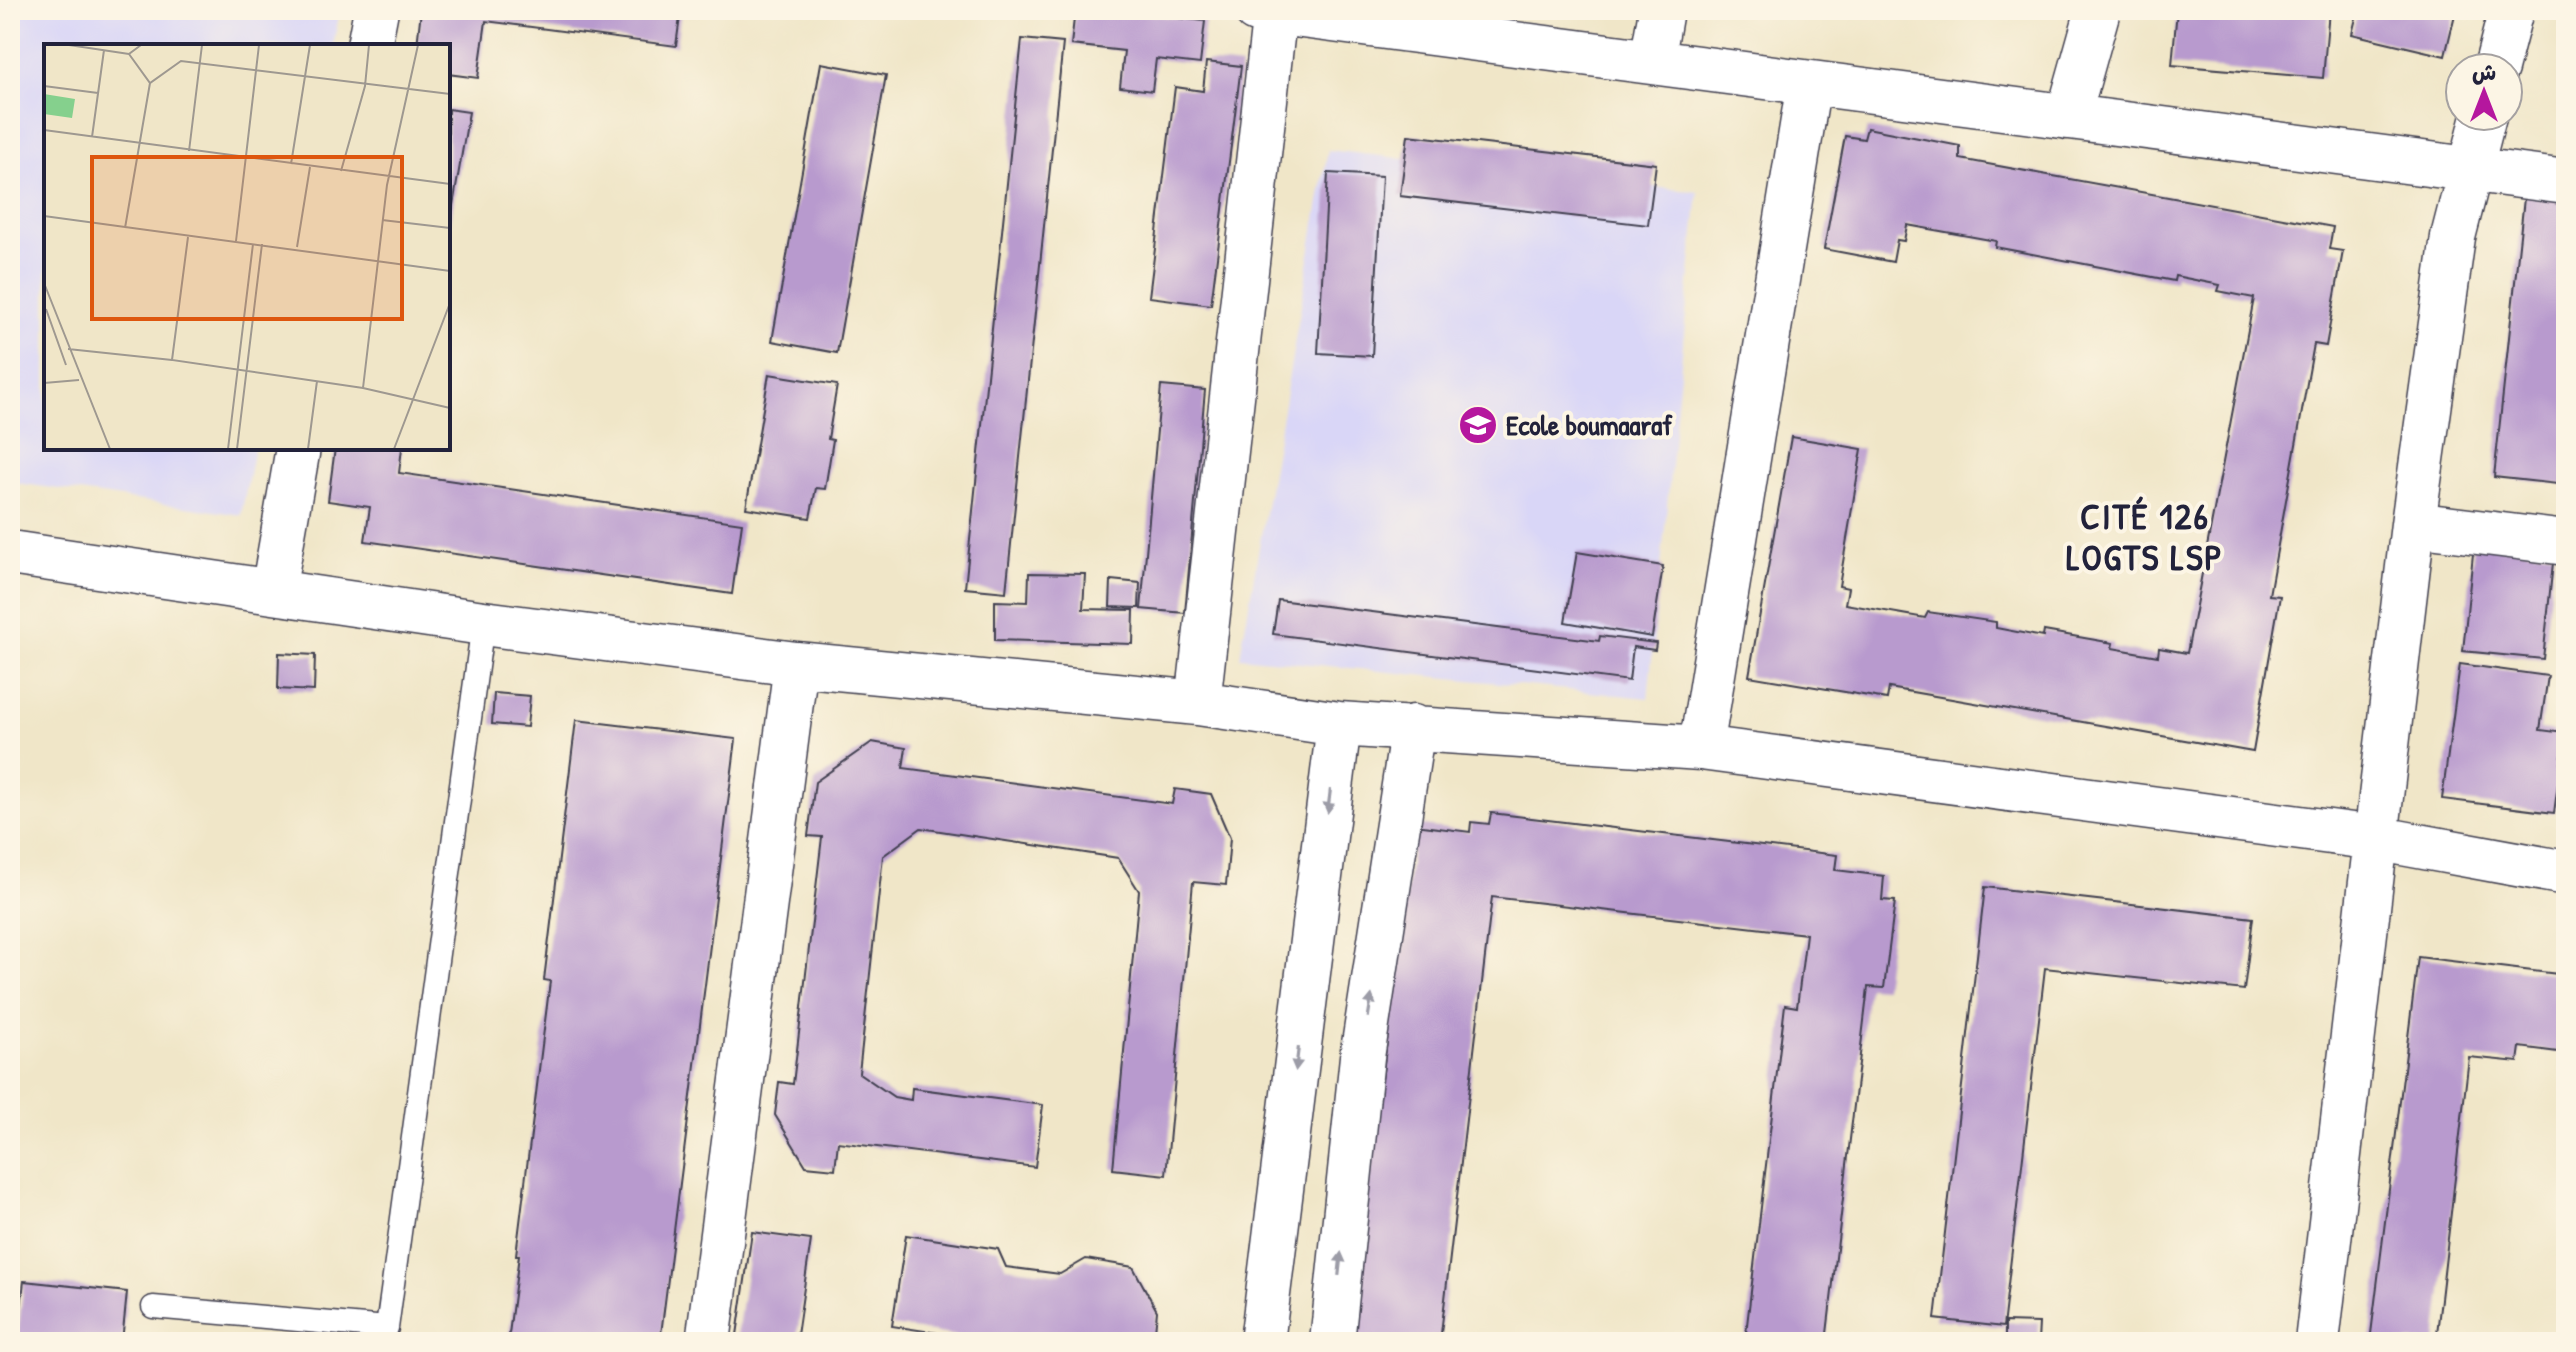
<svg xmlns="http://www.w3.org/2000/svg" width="2576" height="1352" viewBox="0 0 2576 1352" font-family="'Patrick Hand','Playpen Sans Arabic',sans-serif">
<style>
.built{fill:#d9d6f7}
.building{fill:#b89ace}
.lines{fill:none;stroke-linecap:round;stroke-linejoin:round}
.service-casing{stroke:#413f50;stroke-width:25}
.minor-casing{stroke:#413f50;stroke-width:47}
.service{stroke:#fff;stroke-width:22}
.minor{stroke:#fff;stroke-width:44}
.oneway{fill:#9c9ca7}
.labels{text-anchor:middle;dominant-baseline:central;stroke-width:8;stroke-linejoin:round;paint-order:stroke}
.poi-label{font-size:28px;font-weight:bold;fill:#22223b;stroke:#fcf5e5;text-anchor:start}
.district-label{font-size:36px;font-weight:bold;letter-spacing:2px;fill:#22223b;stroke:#fcf5e5}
.inset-road{fill:none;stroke:#9e9890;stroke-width:2}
.view{fill:#de560e;fill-opacity:0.15;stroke:#de560e;stroke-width:4}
.inset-edge{fill:none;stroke:#22223b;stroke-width:4}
</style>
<rect width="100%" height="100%" fill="#fcf5e5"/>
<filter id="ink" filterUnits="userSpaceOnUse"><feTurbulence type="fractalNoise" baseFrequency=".0125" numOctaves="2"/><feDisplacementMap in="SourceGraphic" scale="16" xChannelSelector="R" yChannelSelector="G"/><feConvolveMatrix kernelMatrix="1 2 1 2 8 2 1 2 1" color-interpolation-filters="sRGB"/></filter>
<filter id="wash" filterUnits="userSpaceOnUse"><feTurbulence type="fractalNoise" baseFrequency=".006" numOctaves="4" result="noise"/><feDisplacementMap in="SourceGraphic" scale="32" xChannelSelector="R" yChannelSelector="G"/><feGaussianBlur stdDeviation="1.8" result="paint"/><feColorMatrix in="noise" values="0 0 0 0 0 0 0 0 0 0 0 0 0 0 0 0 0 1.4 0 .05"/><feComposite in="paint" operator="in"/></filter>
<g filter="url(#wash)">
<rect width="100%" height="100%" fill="#f0e6c8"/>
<path class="built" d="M10 10H340L333 46H46V448H254L241 515 10 482Z
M1328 150 1698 192 1648 698 1240 657Z"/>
<g id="blocks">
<path class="building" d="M421 10H681L676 46 486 21 478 78 448 74V46H417Z
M1075 10H1106L1205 21 1200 64 1156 59 1152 91 1120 87 1124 51 1071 45Z
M2177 10H2329L2323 78 2172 65Z
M2358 10H2456L2445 56 2352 34Z
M1022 39 1063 43 1006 592 965 588Z
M1206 62 1241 66 1211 305 1149 297 1175 87 1203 91Z
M821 63 886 75 837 353 772 341Z
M448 109 469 112 450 223H448Z
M1867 128 1960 146V159L2333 227 2329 249 2343 251 2326 346 2314 344 2269 595 2280 596 2253 752 1889 688 1887 699 1749 676 1791 437 1862 449 1839 586 1848 588 1845 604 1925 618 1928 612 1996 622V628L2043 637 2044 631 2113 643 2112 648 2158 656 2159 648 2187 653 2254 298 2218 291 2220 285 2175 276 2174 281 1995 247 1996 241 1907 225 1904 241 1897 240 1893 262 1824 249 1845 136 1864 139Z
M1408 135 1656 164 1648 225 1400 196Z
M1328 173 1382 176 1372 356 1318 353Z
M2525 189 2566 194V485L2494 477Z
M769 374 837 385 828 439 833 440 825 489 816 488 810 518 746 508Z
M1161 386 1205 390 1185 613 1141 609Z
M335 448H402L399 473 742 523 732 594 365 541 370 507 328 501Z
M2474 544 2554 553 2543 659 2463 651Z
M1577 552 1663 566 1652 637 1565 622Z
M1029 573 1085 574 1083 609 1134 610 1133 644 995 640V601L1028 602Z
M1111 580 1140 583 1139 608 1110 607Z
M1278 600 1599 641 1600 636 1656 643 1655 650 1633 647 1629 681 1273 634Z
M279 653 315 655 314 691 278 689Z
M2460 664 2548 676 2540 730 2565 733 2554 813 2442 799Z
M494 693 530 696 527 727 492 724Z
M576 720 736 739 660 1342H508L519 1255H516L550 981 544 980Z
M872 742 906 748 903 768 1172 804 1175 789 1211 794 1230 838 1226 885 1193 882 1166 1175 1113 1169 1139 891 1118 858 921 828 883 856 859 1073 894 1097 911 1100 912 1088 1043 1105 1035 1167 838 1142 835 1169 806 1166 775 1115 779 1082 793 1084 822 837 808 836 815 782Z
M1491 813 1837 855 1835 870 1884 876 1882 900 1895 901 1884 988 1868 987 1826 1342H1745L1785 1005 1797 1007 1806 934 1492 897 1440 1342H1348L1415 825 1470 832 1471 822 1489 824Z
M1985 887 2253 918 2244 990 2045 968 2003 1327 1935 1319Z
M2418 957 2566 975V1053L2520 1047 2518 1062 2469 1057 2436 1342H2370Z
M752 1232 811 1240 796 1342H736Z
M906 1235 998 1249 1006 1267 1060 1274 1086 1259 1133 1267 1157 1311 1154 1342H996L892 1326Z
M24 1281 127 1292 122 1342H17Z
M2005 1322 2039 1323 2038 1342H2005Z"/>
</g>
</g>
<g filter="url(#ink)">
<use href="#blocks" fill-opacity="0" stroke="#413f50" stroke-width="2"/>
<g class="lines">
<defs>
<path id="service" d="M153 1307 387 1328 483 623"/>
<path id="minor" d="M1256 10 2566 182
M369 46 376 10
M1652 62 1661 10
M2496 68 2511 10
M2068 117 2098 10
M2413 524 2566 543
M10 553 483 623 796 664 1198 703 1339 724 1701 748 2375 838 2566 873
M273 592 298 448
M1198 703 1275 10
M1701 748 1809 83
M708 1342 796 664
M1262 1342 1339 724
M1332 1342 1362 1057 1413 727
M2317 1342 2413 524 2453 237 2484 116"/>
</defs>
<use href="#service" class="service-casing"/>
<use href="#minor" class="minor-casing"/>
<use href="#service" class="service"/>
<use href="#minor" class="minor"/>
</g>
<defs><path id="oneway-solid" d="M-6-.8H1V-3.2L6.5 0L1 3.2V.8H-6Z" transform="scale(2)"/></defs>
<g class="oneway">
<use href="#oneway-solid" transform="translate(1329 801) rotate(97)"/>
<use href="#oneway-solid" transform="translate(1370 1006) rotate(-81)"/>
<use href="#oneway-solid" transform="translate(1297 1059) rotate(97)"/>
<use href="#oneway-solid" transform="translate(1340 1264) rotate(-84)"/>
</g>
</g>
<defs>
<symbol id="school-disc" viewBox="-11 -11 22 22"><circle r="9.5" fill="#b5179e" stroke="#fcf5e5"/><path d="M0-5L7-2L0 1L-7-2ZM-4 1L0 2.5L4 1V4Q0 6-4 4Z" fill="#fff"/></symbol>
</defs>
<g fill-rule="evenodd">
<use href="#school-disc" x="1456" y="403" width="44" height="44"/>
</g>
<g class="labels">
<g class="poi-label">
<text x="1506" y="425">Ecole boumaaraf</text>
</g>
<g class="district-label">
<text x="2145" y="515">CITÉ 126<tspan x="2145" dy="41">LOGTS LSP</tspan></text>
</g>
</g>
<g transform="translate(44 44)">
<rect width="406" height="406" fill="#f0e6c8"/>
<path d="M0 50 31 55 28 74 0 70Z" fill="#85d08d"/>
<path class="inset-road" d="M25 1 85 10M97 1 85 10 106 39 137 17 406 50M0 42 54 49M0 86 406 140M48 93 60 6M145 107 158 1M247 120 266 1M297 127 321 42 325 1M0 172 406 227M338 176 406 184M81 184 106 39M144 193 128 316 319 344 406 364M192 197 215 1M253 203 266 123M0 239 66 405M2 265 22 321M24 305 128 316M0 339 35 336M319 344 343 141 374 1M184 405 209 200M193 405 218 200M264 405 273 337M350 405 406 259"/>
<path class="view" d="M48 113H358V275H48Z"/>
<rect width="406" height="406" class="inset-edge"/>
</g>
<rect width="2576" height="1352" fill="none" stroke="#fcf5e5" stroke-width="40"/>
<g transform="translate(2484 92)"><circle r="38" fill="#fcf5e5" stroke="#a5a1a1" stroke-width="2"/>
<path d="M0-6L14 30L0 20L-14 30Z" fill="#b5179e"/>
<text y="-12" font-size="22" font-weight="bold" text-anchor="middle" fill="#22223b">ش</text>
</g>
</svg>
